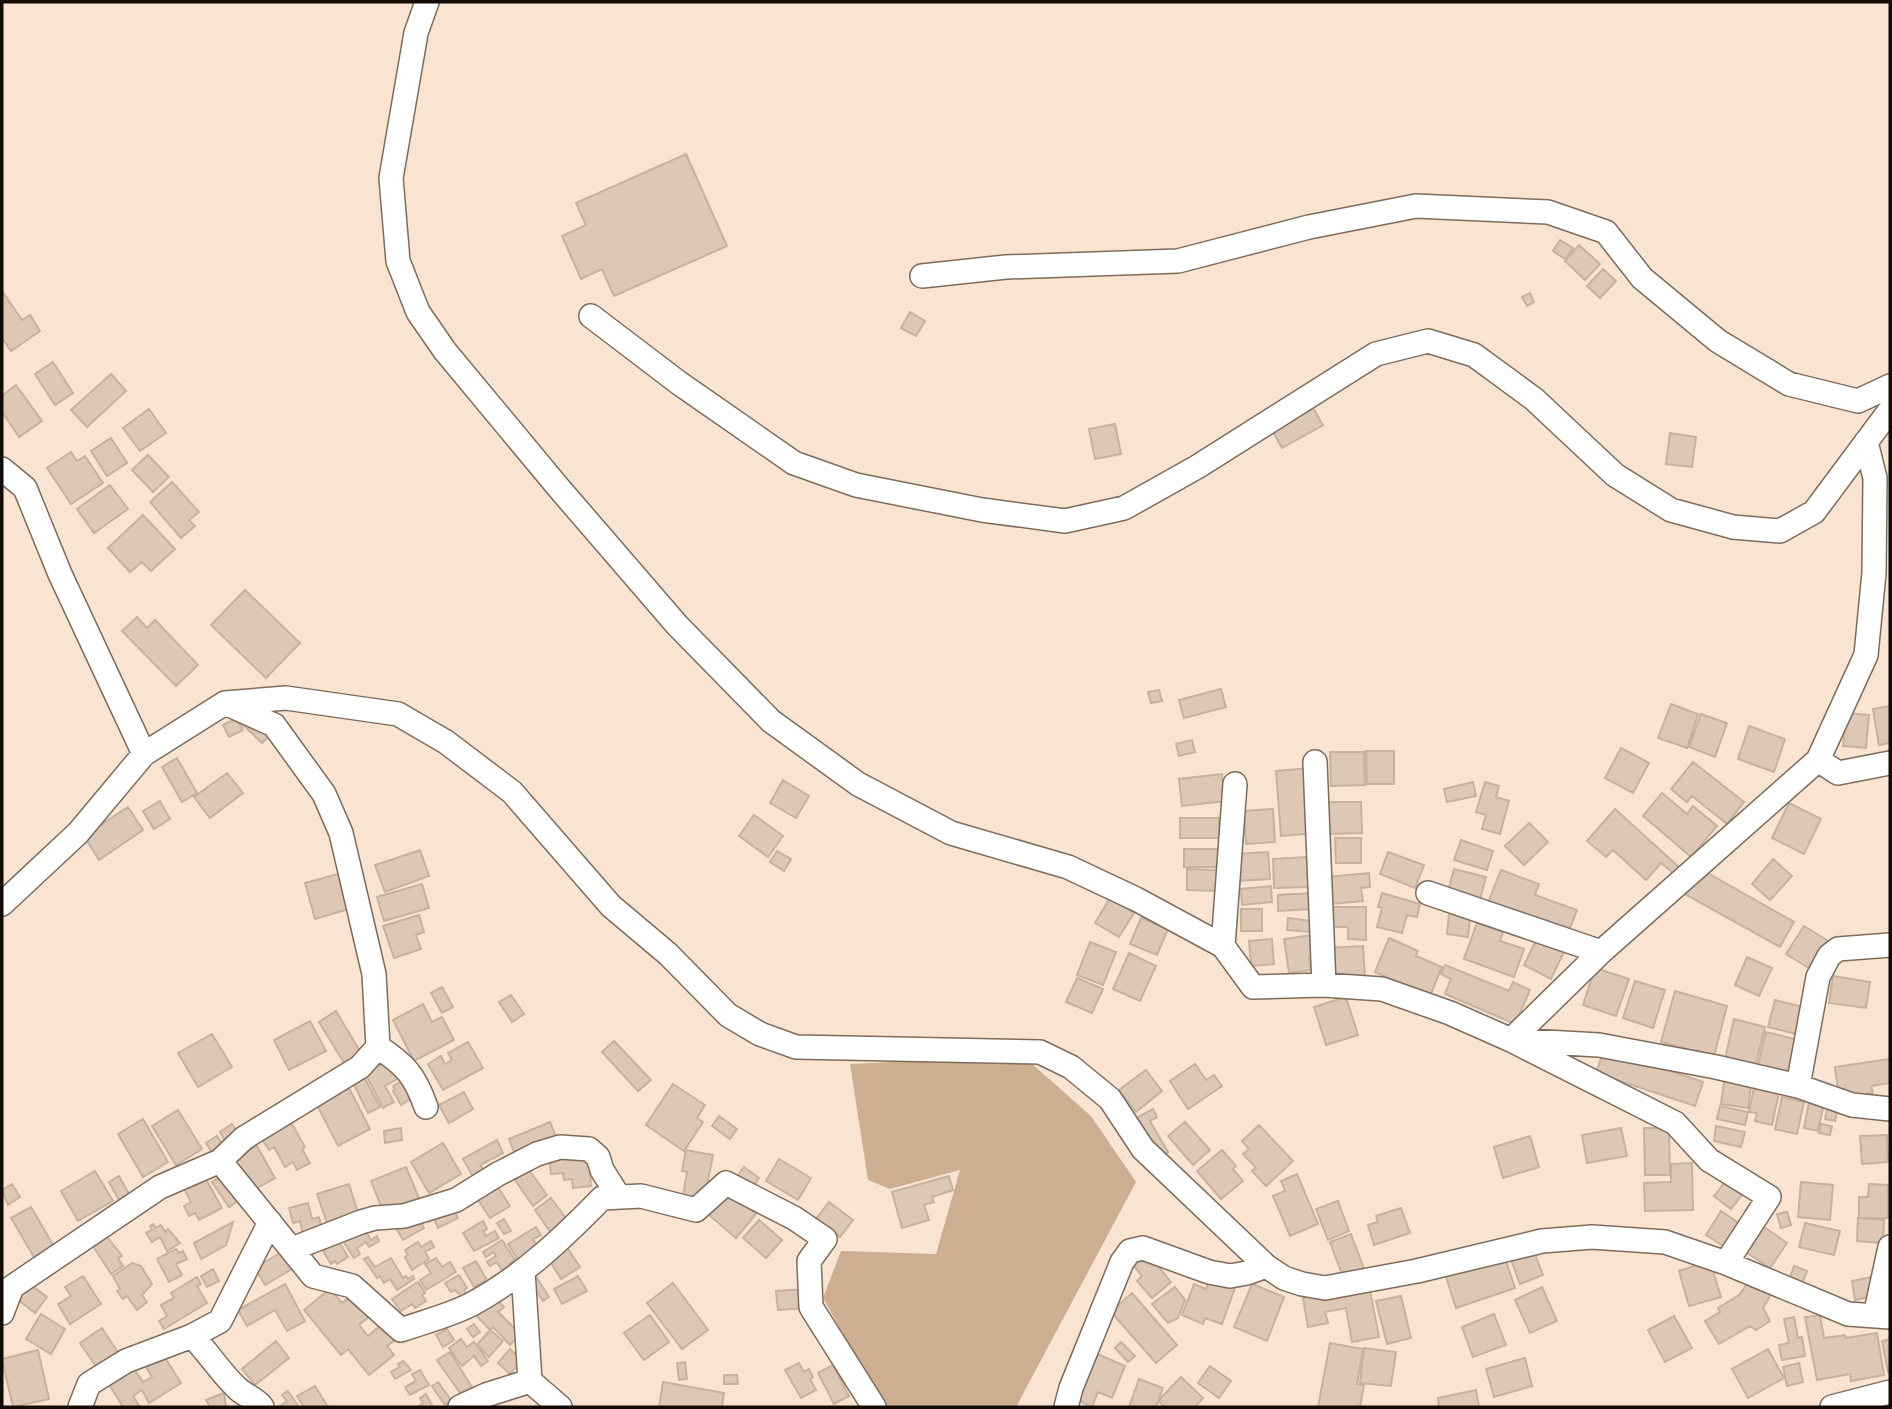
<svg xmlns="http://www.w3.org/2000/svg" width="1892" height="1409" viewBox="0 0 1892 1409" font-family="'IBM Plex Sans',sans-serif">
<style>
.green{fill:#cdae91}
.building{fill:#ddc8b6;stroke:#c6b29f;stroke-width:2}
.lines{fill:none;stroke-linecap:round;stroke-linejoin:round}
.minor-casing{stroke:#7e6c5b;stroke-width:26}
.minor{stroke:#fff;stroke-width:23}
</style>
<rect width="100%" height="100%" fill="#f9e4d1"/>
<path class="green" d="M957 1059 1031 1063 1091 1116 1136 1182 1016 1407H884L823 1298 841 1251 936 1254 960 1170 890 1189 868 1180 850 1064Z"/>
<path class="building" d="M686 154 727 246 614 296 602 269 581 279 562 236 586 225 576 203Z
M1560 240 1573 248 1565 259 1553 251Z
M1579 245 1600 264 1585 280 1565 261Z
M1603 269 1616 281 1600 298 1587 286Z
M2 291 22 320 30 315 40 331 11 351 2 338Z
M1530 293 1534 302 1527 306 1522 297Z
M910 312 925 321 916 336 901 328Z
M53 362 73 393 55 405 35 374Z
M111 374 126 391 87 427 71 410Z
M16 385 42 421 19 437 2 412V396Z
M1312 406 1323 425 1282 448 1272 430Z
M149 409 166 433 140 451 123 428Z
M1115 424 1121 454 1095 459 1089 429Z
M1670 433 1696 437 1692 467 1666 464Z
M111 438 127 463 107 476 91 451Z
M71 452 77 461 85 456 103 483 71 504 47 468Z
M148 455 169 477 153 492 132 470Z
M172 482 199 512 189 520 195 526 181 538 150 502Z
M110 485 128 509 94 533 77 509Z
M143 515 175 549 151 571 142 562 130 572 108 548Z
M245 590 300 643 266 678 211 625Z
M137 617 147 628 155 620 198 665 176 686 122 631Z
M1221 689 1226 707 1184 718 1179 700Z
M1159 690 1162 701 1151 703 1148 692Z
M1671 704 1698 714 1687 748 1658 738Z
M1890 706V743L1879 745 1873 709Z
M1846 713 1869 715 1866 748 1843 746Z
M249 714 271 734 262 743 241 723Z
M1701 714 1727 723 1715 757 1689 747Z
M237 718 243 730 229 737 223 725Z
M1749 726 1785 739 1774 772 1738 759Z
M1192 740 1195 752 1179 756 1176 744Z
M1621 748 1649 763 1633 793 1605 778Z
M1366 751H1394V784H1367Z
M1330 752H1364L1365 785 1331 786Z
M177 758 197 793 182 802 162 767Z
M1693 762 1744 802 1727 824 1692 796 1687 802 1671 789Z
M1311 768 1316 833 1281 836 1276 771Z
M227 773 243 793 210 818 194 797Z
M1222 774 1225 801 1182 806 1179 779Z
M783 780 809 796 796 818 770 803Z
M1473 782 1476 796 1447 802 1444 789Z
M1485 782 1499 786 1496 797 1509 801 1500 834 1482 829 1486 815 1476 812Z
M1662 793 1687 814 1693 806 1717 826 1691 857 1643 816Z
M160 801 170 819 154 829 143 811Z
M1329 802H1361L1362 833 1329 834Z
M1789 803 1821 819 1804 854 1772 838Z
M128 807 143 830 99 860 84 836Z
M1273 809 1275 842 1246 844 1244 811Z
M1615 809 1680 868 1674 874 1661 863 1646 880 1613 850 1606 857 1587 841Z
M754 815 783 836 768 857 739 836Z
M1180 818H1219V838H1180Z
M1529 823 1548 842 1524 865 1505 846Z
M1335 838H1361V863H1336Z
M1461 840 1493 851 1487 870 1454 860Z
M1184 849H1221V867H1184Z
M420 850 429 876 385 892 375 865Z
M777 851 791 859 784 871 770 862Z
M1268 852 1270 879 1237 881 1236 854Z
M1388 852 1424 865 1415 888 1380 874Z
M1307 857 1309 887 1274 888 1273 859Z
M1773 859 1792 876 1770 900 1752 884Z
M1699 868 1794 922 1780 947 1685 894Z
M1187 869 1219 870 1218 891 1187 890Z
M1454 869 1486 877 1480 900 1448 891Z
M1501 870 1539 884 1535 895 1577 910 1568 933 1488 903Z
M342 873 352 908 315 919 305 883Z
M1369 873 1370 887 1361 888 1363 901 1331 904 1328 877Z
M422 884 429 908 384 921 377 897Z
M1271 886 1272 902 1242 905 1241 889Z
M1312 893 1313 909 1278 911V895Z
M1382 893 1420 904 1417 917 1407 915 1402 933 1377 927 1382 908 1378 907Z
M1110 898 1134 913 1119 937 1095 923Z
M1333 907H1366V940L1348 939V927H1333Z
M1241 909H1262V931H1241Z
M1449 914 1470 917 1468 937 1447 934Z
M419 915 424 932 416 935 421 949 394 958 383 926Z
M1141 918 1168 929 1157 955 1130 944Z
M1288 918 1312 921 1311 932 1287 930Z
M1477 923 1503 932 1500 941 1524 949 1514 977 1464 959Z
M1804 926 1830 942 1812 970 1786 954Z
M1313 935 1316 957 1309 958 1311 970 1289 973 1284 939Z
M1389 938 1418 951 1416 956 1442 967 1430 996 1375 972Z
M1537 938 1564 952 1551 979 1524 965Z
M1272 939 1274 964 1251 966 1249 941Z
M1090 942 1116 952 1103 985 1077 975Z
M1363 946 1365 977 1329 979 1328 948Z
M1129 953 1156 966 1140 1001 1113 989Z
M1747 957 1772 968 1759 996 1735 985Z
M1445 965 1509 991 1513 982 1530 990 1515 1024 1445 994 1451 979 1441 974Z
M1595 968 1629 979 1616 1016 1583 1005Z
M1833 976 1870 982 1866 1008 1829 1003Z
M1077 978 1103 989 1092 1013 1066 1002Z
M1635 981 1665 990 1653 1028 1623 1018Z
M442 987 453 1007 442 1013 431 993Z
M1675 991 1727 1006 1714 1056 1661 1042Z
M511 995 524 1014 512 1022 499 1002Z
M1346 997 1358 1035 1326 1045 1314 1007Z
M1775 1000 1807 1008 1800 1035 1768 1027Z
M423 1004 432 1022 442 1017 454 1040 414 1061 393 1020Z
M336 1011 361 1053 344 1063 319 1022Z
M1734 1019 1765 1027 1755 1067 1725 1059Z
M310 1021 326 1051 289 1070 274 1040Z
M1766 1032 1799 1040 1790 1077 1757 1069Z
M212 1034 232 1067 198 1087 178 1053Z
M614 1041 651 1080 638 1091 602 1052Z
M468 1042 483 1068 443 1090 428 1064 441 1056 445 1064 452 1060 448 1053Z
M1604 1049 1703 1082 1695 1106 1596 1073Z
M1890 1059V1083L1871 1086 1873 1093 1839 1097 1835 1067Z
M390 1060 399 1078 385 1086 394 1102 383 1108 365 1073Z
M1195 1064 1206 1080 1214 1075 1222 1086 1188 1109 1170 1081Z
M1146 1070 1162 1091 1136 1112 1119 1090Z
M363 1075 380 1107 368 1113 352 1081Z
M1725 1075 1752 1080 1748 1108 1721 1104Z
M402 1081 418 1103 414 1105 410 1099 401 1105 393 1091 395 1089 393 1086Z
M673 1084 705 1105 697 1118 703 1122 684 1151 646 1125Z
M349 1088 370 1129 338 1146 317 1105Z
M1754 1088 1779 1093 1772 1125 1755 1121 1757 1113 1749 1112Z
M464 1092 473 1109 449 1123 439 1105Z
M1810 1096 1825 1099 1818 1131 1804 1128Z
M1782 1097 1804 1102 1797 1134 1775 1129Z
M1828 1105 1838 1107 1835 1121 1825 1119Z
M1720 1106 1748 1112 1745 1125 1717 1119Z
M1153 1109 1157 1117 1150 1121 1168 1152 1159 1157 1137 1118Z
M178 1110 202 1149 176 1165 152 1126Z
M719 1116 737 1129 730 1139 712 1126Z
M143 1119 168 1162 143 1177 118 1134Z
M289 1119 305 1147 302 1149 310 1163 297 1170 293 1162 285 1167 274 1147 269 1150 260 1136Z
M550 1122 558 1142 532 1145 514 1152 509 1139Z
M1185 1122 1210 1150 1193 1165 1168 1136Z
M232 1124 241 1138 228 1146 220 1132Z
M1821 1124 1832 1126 1830 1135 1819 1133Z
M1259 1125 1293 1161 1266 1186 1252 1171 1256 1168 1243 1154 1249 1149 1242 1141Z
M1716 1126 1745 1132 1741 1147 1714 1141Z
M401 1128 402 1140 385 1143 384 1131Z
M1621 1128 1627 1156 1587 1163 1582 1135Z
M1644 1128H1669L1670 1175H1645Z
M1887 1135 1888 1162 1862 1164 1860 1136Z
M217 1136 224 1147 213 1154 206 1143Z
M1530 1136 1539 1167 1503 1178 1494 1147Z
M497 1140 503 1153 480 1165 484 1171 473 1177 463 1159Z
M443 1143 461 1174 429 1193 411 1162Z
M257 1146 275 1178 252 1191 234 1158Z
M686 1150 713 1155 704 1200 683 1196 687 1172 682 1171Z
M1222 1150 1236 1166 1233 1169 1243 1181 1221 1199 1197 1171Z
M549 1153H588L591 1186 573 1188 572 1179 564 1180 563 1173 551 1174Z
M779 1159 811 1178 798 1200 766 1181Z
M1692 1163 1693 1210 1645 1211 1644 1183 1671 1182V1164Z
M406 1167 421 1203 383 1211 371 1181Z
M744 1167 759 1178 750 1192 734 1181Z
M529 1170 547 1195 533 1206 515 1180Z
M95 1171 113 1201 78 1221 61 1191Z
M226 1173 242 1198 229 1207 212 1182Z
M203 1174 222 1208 199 1220 195 1213 189 1216 184 1206 191 1202 182 1185Z
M1297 1174 1318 1224 1290 1236 1273 1196 1285 1191 1281 1181Z
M119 1176 129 1194 119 1200 109 1182Z
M949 1176 953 1190 932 1197 934 1202 924 1205 929 1220 902 1228 892 1192Z
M1725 1182 1742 1195 1731 1209 1714 1196Z
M1801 1182 1833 1185 1830 1220 1798 1217Z
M12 1184 20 1197 8 1205 2 1190Z
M349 1184 359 1216 328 1226 317 1194Z
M496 1184 510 1206 490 1218 476 1197Z
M1869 1184 1888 1185V1218H1859V1197H1868Z
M730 1191 756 1214 736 1238 709 1215Z
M551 1198 568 1221 551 1233 535 1210Z
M1338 1201 1349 1231 1328 1240 1316 1209Z
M829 1202 853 1220 840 1237 816 1219Z
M308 1203 312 1219 319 1217 322 1228 303 1234 300 1221 293 1223 289 1208Z
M31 1207 55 1248 35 1259 11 1218Z
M452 1207 458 1218 438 1228 434 1219 428 1222 424 1215Z
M1401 1208 1410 1233 1374 1245 1368 1225 1378 1222 1376 1216Z
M1721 1211 1743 1226 1728 1249 1706 1235Z
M1787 1212 1791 1225 1781 1228 1777 1214Z
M417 1215 424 1228 403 1240 396 1228Z
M1858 1218 1884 1220 1883 1243 1857 1241Z
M504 1219 511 1231 504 1234 497 1223Z
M759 1220 782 1240 766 1258 743 1238Z
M483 1221 487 1229 483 1231 486 1236 495 1231 499 1238 474 1251 463 1233Z
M233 1222 226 1245 201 1259 194 1243Z
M1757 1222 1787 1243 1770 1268 1740 1248Z
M1805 1223 1840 1231 1834 1255 1799 1247Z
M153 1224 156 1228 161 1225 165 1232 168 1229 180 1243 167 1251 160 1237 152 1242 146 1233 152 1230 150 1226Z
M362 1225 371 1240 377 1236 379 1241 369 1247 366 1242 357 1248 360 1254 354 1258 341 1238Z
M536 1227 541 1235 533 1239 542 1254 522 1266 508 1244Z
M105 1234 122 1256 118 1258 123 1266 111 1274 88 1238Z
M1351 1234 1364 1269 1343 1277 1330 1242Z
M336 1237 348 1257 337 1264 335 1261 331 1264 323 1251 329 1247 326 1243Z
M502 1240 515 1260 509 1264 513 1270 505 1275 497 1262 490 1266 487 1262 496 1256 494 1252 486 1257 483 1252Z
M431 1241 434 1247 425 1252 429 1259 412 1270 405 1257 408 1255 405 1250 418 1242 421 1247Z
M566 1246 580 1267 561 1279 548 1258Z
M176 1249 179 1253 183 1251 187 1259 176 1264 182 1275 169 1282 157 1259Z
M1533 1249 1543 1275 1520 1284 1510 1257Z
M1145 1250 1171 1282 1152 1298 1137 1281 1142 1276 1131 1262Z
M282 1252 292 1269 265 1285 255 1268Z
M368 1257 375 1267 391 1258 403 1278 406 1276 408 1279 413 1276 414 1279 397 1290 390 1279 384 1283 380 1276 377 1278 364 1259Z
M436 1258 442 1267 450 1262 456 1272 426 1290 420 1280 431 1273 425 1264Z
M1505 1258 1515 1288 1456 1308 1446 1277Z
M476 1261 487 1280 474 1287 463 1268Z
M1710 1261 1721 1297 1689 1306 1679 1271Z
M132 1263 141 1266 152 1284 142 1295 147 1302 137 1310 127 1296 123 1299 117 1291 120 1289 113 1276Z
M1794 1266 1807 1271 1802 1285 1789 1280Z
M213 1269 219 1281 207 1287 201 1276Z
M459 1275 467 1288 464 1290 466 1294 469 1292 471 1296 455 1300 461 1296 455 1290 451 1292 445 1283Z
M535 1275 549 1297 543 1301 529 1279Z
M83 1276 101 1304 70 1324 58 1304 71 1296 65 1287Z
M578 1276 587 1291 562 1304 554 1289Z
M1753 1276 1774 1289 1763 1308 1770 1321 1756 1330 1750 1326 1719 1344 1705 1321 1720 1312 1718 1308 1739 1295Z
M197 1277 201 1284 197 1286 207 1303 164 1329 159 1321 167 1316 161 1305 174 1298 171 1293Z
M1871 1277 1874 1296 1855 1300 1852 1281Z
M1210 1278 1235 1288 1222 1324 1205 1318 1203 1324 1182 1315 1194 1284 1206 1289Z
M418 1282 425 1293 422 1295 426 1301 415 1308 412 1304 401 1311 392 1299Z
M28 1283 47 1297 35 1313 16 1298Z
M673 1283 708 1330 682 1349 647 1303Z
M285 1284 305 1321 287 1331 275 1310 247 1326 238 1310Z
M1252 1284 1284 1297 1267 1341 1234 1327Z
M1369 1285 1379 1337 1352 1342 1346 1308 1325 1312 1328 1323 1308 1327 1303 1298Z
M1175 1287 1185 1300 1178 1318 1168 1323 1152 1304Z
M1542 1287 1557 1321 1530 1333 1515 1300Z
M330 1289 342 1303 352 1295 370 1316 359 1325 368 1336 382 1324 395 1340 387 1346 394 1355 369 1375 348 1349 341 1355 304 1310Z
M805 1289 807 1308 778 1310 776 1291Z
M1132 1293 1177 1345 1156 1363 1111 1312Z
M1401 1296 1411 1338 1387 1344 1376 1301Z
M495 1298 504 1307 498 1312 520 1334 510 1345 493 1327 490 1330 475 1314Z
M41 1314 65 1329 51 1354 26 1339Z
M1494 1314 1506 1345 1473 1357 1462 1327Z
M650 1315 669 1342 644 1360 624 1333Z
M1820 1315 1824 1338 1845 1335 1846 1338 1877 1333 1884 1375 1851 1381 1850 1374 1817 1380 1805 1317Z
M1674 1316 1692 1348 1665 1362 1648 1330Z
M1794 1317 1798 1338 1802 1337 1805 1356 1782 1360 1779 1345 1789 1343 1784 1319Z
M474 1324 480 1332 473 1337 467 1329Z
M102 1328 119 1354 97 1368 80 1343Z
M447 1329 454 1340 443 1347 436 1335Z
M490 1330 503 1341 489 1357 477 1345Z
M461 1339 467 1347 474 1342 488 1361 481 1366 474 1356 462 1366 449 1348Z
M1890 1339V1372H1888L1882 1341Z
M276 1341 289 1358 255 1385 242 1369Z
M1121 1342 1135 1356 1128 1362 1115 1348Z
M1330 1343 1363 1349 1357 1384 1364 1385 1360 1407H1318Z
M1364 1348 1396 1352 1391 1386 1360 1383Z
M510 1349 522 1360 510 1374 498 1363Z
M1768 1349 1784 1378 1748 1398 1732 1369Z
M38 1350 49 1399 13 1407 2 1359Z
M450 1352 472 1387 460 1393 437 1360Z
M1095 1353 1125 1366 1112 1398 1098 1392 1092 1407 1075 1399Z
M164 1356 181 1383 149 1403 142 1390 133 1396 140 1407H123L105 1378 132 1366 143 1382 152 1377 146 1367Z
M1525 1358 1532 1386 1494 1397 1486 1369Z
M403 1361 411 1370 395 1379 391 1372 400 1367 398 1364Z
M685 1362 687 1379 679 1380 677 1363Z
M799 1363 804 1372 809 1369 813 1377 810 1379 816 1390 801 1398 785 1370Z
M1799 1363 1803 1382 1787 1386 1783 1367Z
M833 1365 849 1396 834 1404 818 1373Z
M1210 1366 1231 1381 1219 1398 1198 1383Z
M420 1370 429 1385 410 1395 405 1387 416 1381 412 1374Z
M724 1375H737L738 1384H724Z
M1181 1377 1203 1398 1195 1407H1165L1158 1401Z
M1139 1379 1163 1388 1156 1407H1129Z
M438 1382 451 1400 445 1405 432 1386Z
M663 1382 724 1393 722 1407H659Z
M315 1386 328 1407H304L297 1396Z
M1476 1390 1479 1407H1439L1438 1398Z
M288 1391 299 1407H279L287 1401 282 1395Z
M224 1393 226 1407H210L206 1400Z
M426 1394 433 1407H417L423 1403 420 1398Z"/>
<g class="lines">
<defs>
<path id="minor" d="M427 2 416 33 391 178 398 261 418 312 445 351 558 487 677 625 771 721 858 784 951 833 1068 867 1136 899 1223 946 1253 987 1324 985 1382 989 1450 1013 1511 1040 1599 1045 1716 1067 1798 1086 1852 1105 1890 1109
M922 276 1006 267 1178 261 1309 227 1416 206 1548 212 1606 232 1642 278 1718 341 1789 384 1858 401 1890 386
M591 316 679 383 794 463 856 485 982 510 1065 521 1124 508 1197 467 1376 354 1428 341 1474 355 1534 399 1615 475 1671 510 1733 527 1780 531 1814 512 1890 410
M2 469 25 488 60 574 144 754
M225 703 286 698 398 714 446 742 512 792 611 906 668 954 728 1015 760 1034 796 1047 1040 1052 1071 1067 1110 1099 1143 1149 1266 1266 1284 1278 1302 1284 1325 1288 1417 1271 1542 1241 1592 1237 1665 1242 1726 1263 1848 1314 1890 1317
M1818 760 1838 773 1890 763
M1315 762 1324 985
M1428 893 1601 952
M2 904 78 833 144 754 225 703 274 725 324 794 341 833 374 974 378 1047 360 1067 244 1138 220 1161 160 1187 12 1287 2 1313
M1223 946 1235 784
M378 1047C406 1065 415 1076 426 1107
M1798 1086 1818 977 1829 956 1838 949 1890 945
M220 1161 313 1276 352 1286 401 1330C424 1322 451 1315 472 1304 522 1277 563 1238 602 1198L641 1196 696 1210 726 1183 794 1218 825 1239 809 1261 811 1307 874 1407
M292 1249 361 1222 375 1218 404 1216 456 1200 498 1174 537 1154 560 1147 589 1149 598 1157 602 1170 619 1197
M1726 1263 1769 1197 1709 1160 1675 1123 1511 1040 1601 952 1818 760 1866 655 1874 573 1875 478 1866 442
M523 1271 530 1381 560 1407
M1875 1316 1890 1247
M192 1336C208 1352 220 1372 236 1387 244 1396 255 1397 262 1407
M80 1407 89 1384 126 1361 192 1336 220 1321 270 1222
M460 1407 486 1395 530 1381
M1066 1407 1071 1388 1122 1262 1130 1251 1143 1248 1209 1272 1230 1276 1247 1273 1266 1266
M1832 1407 1890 1392"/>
</defs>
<use href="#minor" class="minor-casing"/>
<use href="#minor" class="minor"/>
</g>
<rect width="1892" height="1409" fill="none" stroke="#130c06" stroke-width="7"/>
</svg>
